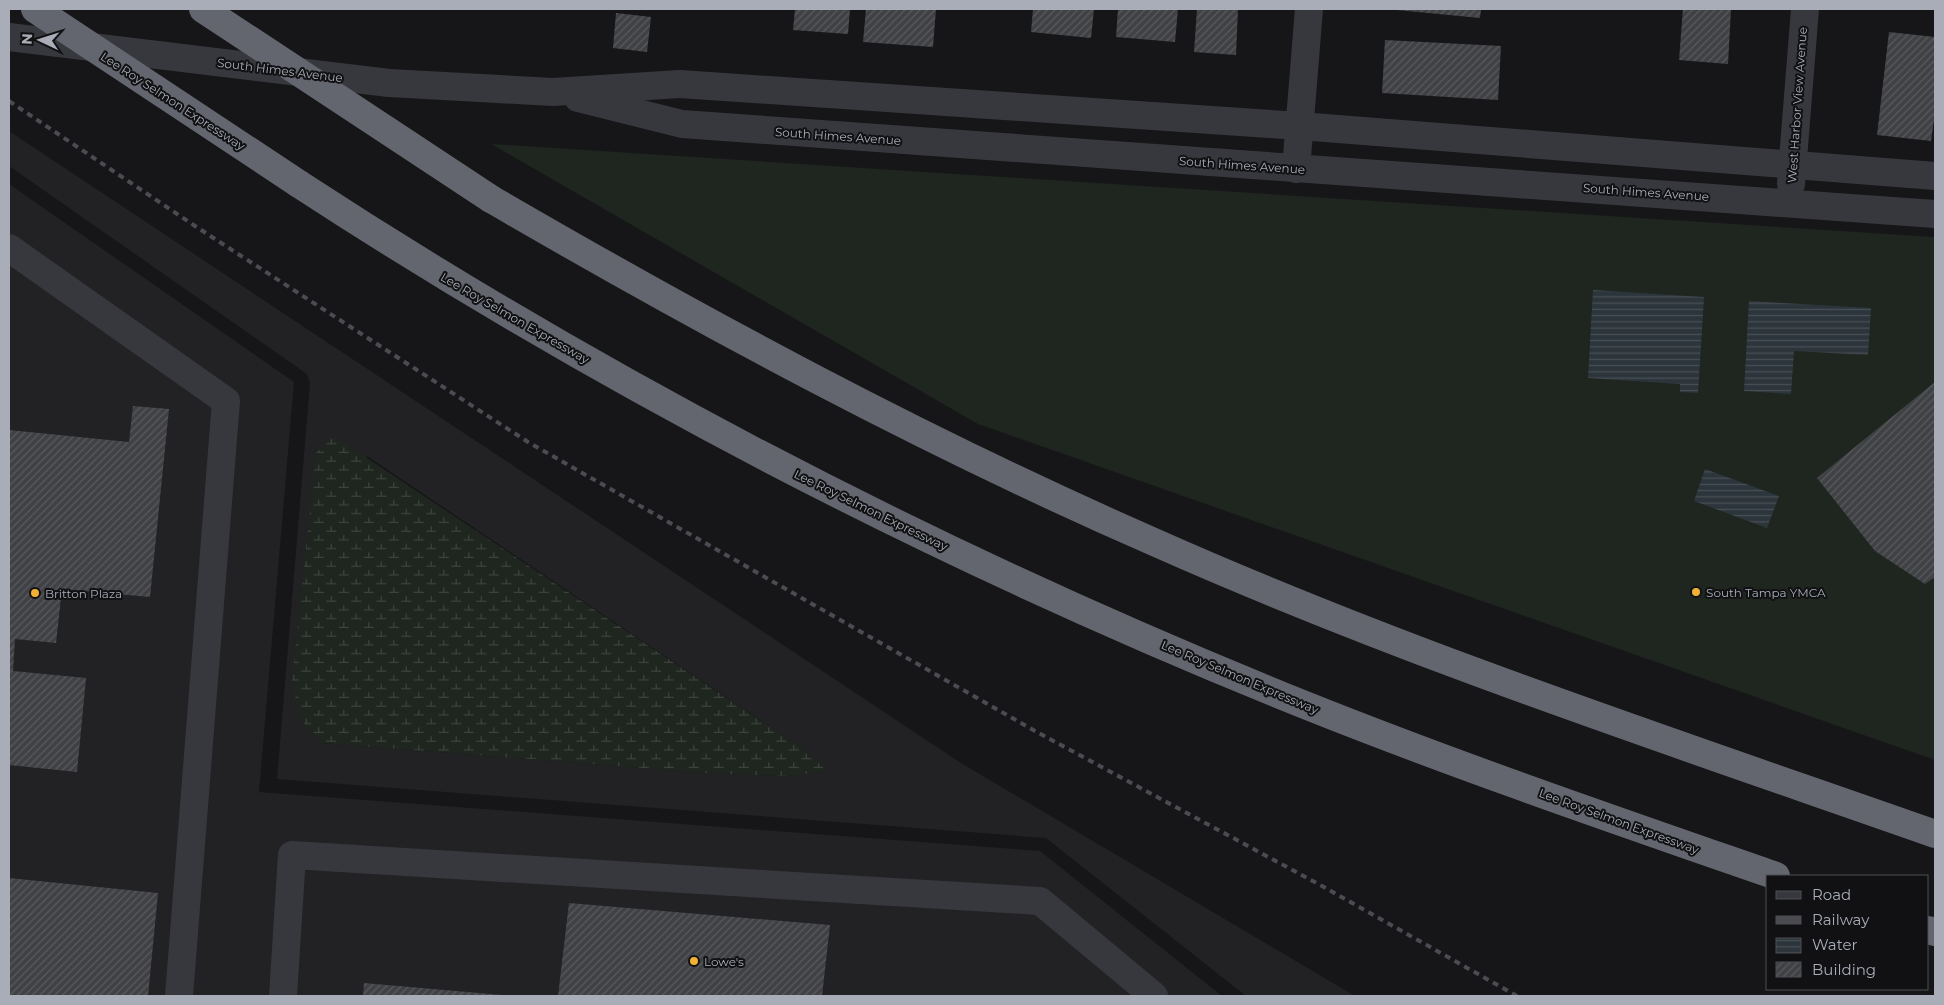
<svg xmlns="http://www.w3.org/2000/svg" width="1944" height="1005" viewBox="0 0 1944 1005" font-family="Montserrat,sans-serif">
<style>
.built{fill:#222225;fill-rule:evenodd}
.wetland{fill:url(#wetland-marsh)}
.pitch{fill:#1e261f}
.water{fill:url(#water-rules)}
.building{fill:url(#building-hatch)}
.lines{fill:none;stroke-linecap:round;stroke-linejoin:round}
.minor{stroke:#37383d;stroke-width:28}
.highway{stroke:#63666e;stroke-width:28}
.rail{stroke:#4a4c52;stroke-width:4;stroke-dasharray:6 5;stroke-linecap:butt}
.highway-bridge{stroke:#63666e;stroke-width:28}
.poi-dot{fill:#f2b134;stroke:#111113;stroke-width:2}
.labels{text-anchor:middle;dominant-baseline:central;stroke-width:4;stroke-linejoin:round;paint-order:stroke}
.street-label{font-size:12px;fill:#a8adb8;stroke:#111113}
.poi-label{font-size:12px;fill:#a8adb8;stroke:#111113;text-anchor:start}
</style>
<defs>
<pattern id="wetland-marsh" width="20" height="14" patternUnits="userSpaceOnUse" patternTransform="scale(1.25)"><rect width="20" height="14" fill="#1e261f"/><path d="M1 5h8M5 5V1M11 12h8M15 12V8" fill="none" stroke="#3c433d"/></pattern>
<pattern id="water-rules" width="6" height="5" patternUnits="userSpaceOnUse" patternTransform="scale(1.25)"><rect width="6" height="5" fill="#2c353c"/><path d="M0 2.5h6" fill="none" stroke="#485056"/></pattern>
<pattern id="building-hatch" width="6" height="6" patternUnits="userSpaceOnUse" patternTransform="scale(1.25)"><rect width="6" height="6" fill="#404145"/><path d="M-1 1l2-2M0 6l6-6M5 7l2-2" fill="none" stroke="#595a5e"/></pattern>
</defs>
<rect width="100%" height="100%" fill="#161618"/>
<path class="built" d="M9 131 961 763 1355 996H1246L1046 838 277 779 310 383 307 374 9 166ZM367 456 802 748 825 770 795 776 719 774 322 743Z
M9 184 294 382 259 792 1040 851 1222 996H9Z"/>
<path class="wetland" d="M334 436 802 748 826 770 795 776 719 774 322 743 300 719 292 681 316 453Z"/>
<path class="pitch" d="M491 144 1935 237V760L978 424Z"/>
<path class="water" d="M1593 290 1704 297 1698 393 1680 392V384L1588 378Z
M1749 301 1871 308 1868 355 1794 351 1791 394 1744 391Z
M1705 469 1779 496 1767 528 1694 501Z"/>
<path class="building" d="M795 9H850L848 34 793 30Z
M866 9H936L933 47 863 42Z
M1033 9H1094L1091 38 1031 32Z
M1118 9H1178L1175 42 1116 37Z
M1197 9H1238L1236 55 1194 52Z
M1387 9H1481L1480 18Z
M1683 9H1731L1728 64 1679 60Z
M616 13 651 17 647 52 613 48Z
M1889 32 1935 37V112L1931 141 1877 135Z
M1385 40 1501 46 1498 100 1382 93Z
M1935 382V577L1925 584 1875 551 1817 478Z
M133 406 169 409 150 597 62 589 56 643 15 639 13 671 86 678 77 772 9 765V430L129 442Z
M9 878 158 893 148 996H9Z
M569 903 830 925 822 996H558Z
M364 983 502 995V996H363Z"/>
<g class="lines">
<path class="minor" d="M9 37 389 83 553 92 680 84 1300 126 1935 176
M578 98 682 124 1935 214
M1296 169 1309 9
M1791 184 1805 9
M9 248 226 401 179 996
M283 996 292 855 1040 901 1154 996"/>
<path class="highway" d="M299 184C616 391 954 564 1305 705 1460 767 1618 821 1776 876
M491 199C706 324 925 442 1154 542 1408 655 1673 742 1935 834
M1928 930 1935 932"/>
<path class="rail" d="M9 101 195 226 528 442 1035 731 1322 886 1517 996"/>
<path class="highway-bridge" d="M35 9 299 184
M203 9 491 199"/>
</g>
<g class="poi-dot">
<circle cx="1696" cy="592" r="5"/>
<circle cx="35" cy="593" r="5"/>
<circle cx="694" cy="961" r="5"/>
</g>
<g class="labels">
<g class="street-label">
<text transform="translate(280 70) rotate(7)">South Himes Avenue</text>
<text transform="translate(173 101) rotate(33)">Lee Roy Selmon Expressway</text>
<text transform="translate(1797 105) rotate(-86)">West Harbor View Avenue</text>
<text transform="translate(838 136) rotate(4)">South Himes Avenue</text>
<text transform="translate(1242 165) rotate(4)">South Himes Avenue</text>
<text transform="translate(1646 192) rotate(4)">South Himes Avenue</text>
<text transform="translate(515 318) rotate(30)">Lee Roy Selmon Expressway</text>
<text transform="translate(871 510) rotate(26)">Lee Roy Selmon Expressway</text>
<text transform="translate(1240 677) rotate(23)">Lee Roy Selmon Expressway</text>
<text transform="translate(1619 821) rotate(20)">Lee Roy Selmon Expressway</text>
</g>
<g class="poi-label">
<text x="1706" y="592">South Tampa YMCA</text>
<text x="45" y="593">Britton Plaza</text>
<text x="704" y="961">Lowe's</text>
</g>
</g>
<rect width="1944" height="1005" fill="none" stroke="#a8adb8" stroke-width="20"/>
<rect x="1766" y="875" width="162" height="115" fill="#111113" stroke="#4d4f55"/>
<rect x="1776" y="891" width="25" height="8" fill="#37383d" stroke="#4d4f55"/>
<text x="1812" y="900" font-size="15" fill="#a8adb8">Road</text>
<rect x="1776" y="916" width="25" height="8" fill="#4a4c52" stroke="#4d4f55"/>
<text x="1812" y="925" font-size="15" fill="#a8adb8">Railway</text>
<rect x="1776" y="938" width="25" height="15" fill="url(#water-rules)" stroke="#4d4f55"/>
<text x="1812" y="950" font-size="15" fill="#a8adb8">Water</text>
<rect x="1776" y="962" width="25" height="15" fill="url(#building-hatch)" stroke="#4d4f55"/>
<text x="1812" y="975" font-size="15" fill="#a8adb8">Building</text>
<g transform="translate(40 40) rotate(274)" stroke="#111113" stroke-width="4" paint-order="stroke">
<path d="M0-4L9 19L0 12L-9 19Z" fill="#a8adb8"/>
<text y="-8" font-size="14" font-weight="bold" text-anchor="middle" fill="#a8adb8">N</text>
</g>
</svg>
